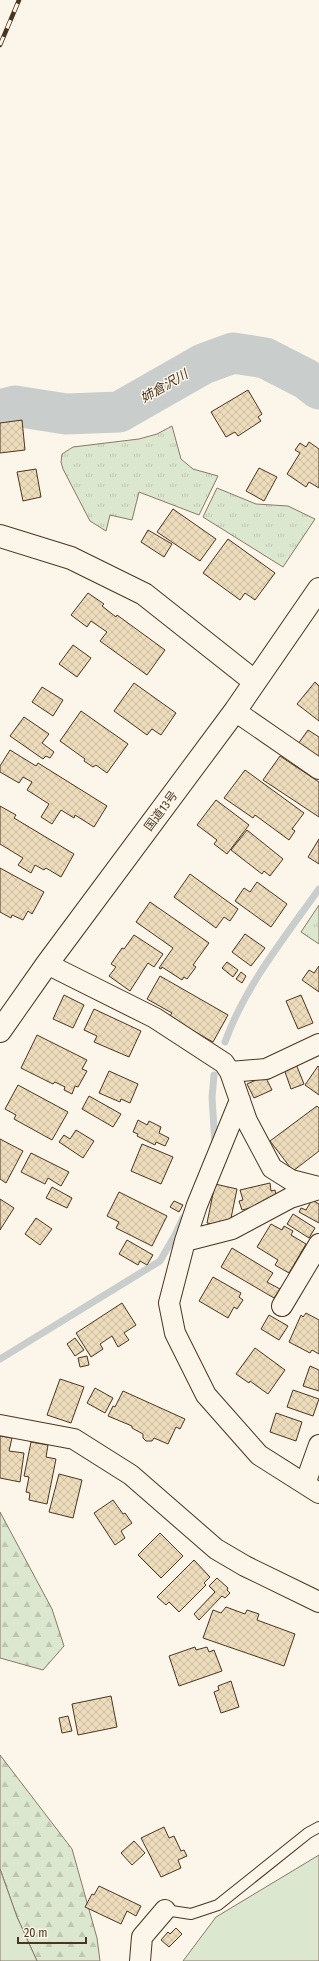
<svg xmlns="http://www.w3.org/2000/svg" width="319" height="1961" viewBox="0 0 319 1961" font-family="'Fira Sans Condensed','Noto Sans JP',sans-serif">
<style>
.grass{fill:url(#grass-tufts);stroke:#887966}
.forest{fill:url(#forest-firs);stroke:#887966}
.garden{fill:#dce7d0;stroke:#887966}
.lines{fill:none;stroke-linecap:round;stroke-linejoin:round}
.stream{stroke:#c9cecd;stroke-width:7}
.river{stroke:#c9cecd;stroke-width:41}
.building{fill:url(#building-cross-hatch);stroke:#4a3520}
.lane-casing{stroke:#4a3520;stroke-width:12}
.street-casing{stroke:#4a3520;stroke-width:22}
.secondary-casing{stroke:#4a3520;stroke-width:24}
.highway-casing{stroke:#4a3520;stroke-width:24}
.lane{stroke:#fbf6e9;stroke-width:10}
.street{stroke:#fbf6e9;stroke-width:20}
.secondary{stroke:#fbf6e9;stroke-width:22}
.highway{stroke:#fbf6e9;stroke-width:22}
.rail-casing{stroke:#4a3520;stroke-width:4.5}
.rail{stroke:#fbf6e9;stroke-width:3;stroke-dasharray:9;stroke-linecap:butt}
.labels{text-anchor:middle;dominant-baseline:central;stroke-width:3;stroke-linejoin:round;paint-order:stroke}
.street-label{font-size:12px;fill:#4a3520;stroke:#fbf6e9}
.water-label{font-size:13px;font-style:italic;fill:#4a3520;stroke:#fbf6e9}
</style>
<defs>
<pattern id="grass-tufts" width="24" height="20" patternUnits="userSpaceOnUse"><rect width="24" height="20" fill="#dce7d0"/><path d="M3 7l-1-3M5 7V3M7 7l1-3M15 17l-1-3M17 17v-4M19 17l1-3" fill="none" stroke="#bec7b2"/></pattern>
<pattern id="forest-firs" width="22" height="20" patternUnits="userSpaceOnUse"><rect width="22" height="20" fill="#dce7d0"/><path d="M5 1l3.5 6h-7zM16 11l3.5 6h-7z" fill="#bec7b2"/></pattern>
<pattern id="building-cross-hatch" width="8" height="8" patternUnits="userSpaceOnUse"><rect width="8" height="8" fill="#ecdcbc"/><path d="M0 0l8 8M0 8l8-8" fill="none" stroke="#ccbda1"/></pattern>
</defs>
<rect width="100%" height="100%" fill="#fbf6e9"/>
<path class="grass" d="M172 426 181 459 193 469 218 476 199 515 139 492 132 520 110 515 106 531 90 521 63 469 61 462 62 454 73 447 139 439 157 434Z
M217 488 256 504 288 506 315 519 283 567 203 517Z
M319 905V944L301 932Z"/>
<path class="forest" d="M0 1512 52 1609 64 1646 43 1670 0 1658Z
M0 1755 72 1849 97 1938 100 1961H37L17 1917 0 1869Z"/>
<path class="garden" d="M319 1855V1961H183L216 1917Z
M0 1869 17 1917 37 1961H0Z"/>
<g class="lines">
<path class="stream" d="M225 1042C245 986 285 937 319 889
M214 1075 212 1097 215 1145
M0 1359 160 1261 175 1235 183 1218"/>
<path class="river" d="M0 410 15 406 66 414 119 412 203 364 233 353 265 358 306 379 319 389"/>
</g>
<path class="building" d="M248 390 262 414 258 417 261 421 238 436 235 432 226 437 211 412Z
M22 420 25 450 0 453V423Z
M309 442 319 449V488L309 482 306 487 287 474 300 453 295 450 300 443 306 447Z
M259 468 277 477 264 501 246 491Z
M36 469 41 497 23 501 17 472Z
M173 509 216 539 200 561 157 532Z
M148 530 172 544 164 557 141 542Z
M228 539 275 573 255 600 245 593 240 600 203 573Z
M88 593 104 604 102 606 116 617 117 615 165 650 147 675 100 641 107 632 91 621 87 627 71 615Z
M73 645 91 658 77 677 59 664Z
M315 682 319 686V721L297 704Z
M134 683 176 713 161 735 152 729 147 735 114 711Z
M42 687 63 700 53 716 32 702Z
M81 711 128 744 107 773 96 765 93 767 84 761 85 759 60 741Z
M24 717 49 734 42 743 54 752 50 758 46 756 43 759 10 736Z
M308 730 319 737V759L298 744Z
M10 750 36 766 38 763 107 806 94 827 75 815 74 818 61 810 52 824 41 817 49 804 27 790 32 782 23 777 19 783 0 772V766Z
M280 756 319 782V817L263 780Z
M245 770 304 813 292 829 295 831 289 840 255 815 253 818 224 798Z
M216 800 249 825 227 854 214 844 217 840 197 825Z
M0 806 16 815 14 818 74 854 61 877 46 868 44 870 35 865 31 873 18 865 23 858 0 844Z
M247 830 283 859 270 876 264 871 262 874 231 850Z
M319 839V864L308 857Z
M0 868 44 892 32 914 28 911 23 920 12 915 11 918 0 912Z
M190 874 238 909 230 921 224 917 216 928 174 897Z
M257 882 287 904 271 927 235 901 244 888 250 892Z
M150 902 209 943 193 965 196 967 187 979 184 977 182 980 162 967 161 969 159 968 173 948 136 922Z
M245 934 265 948 251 966 232 952Z
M134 935 163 954 154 967 148 963 130 991 109 976 116 967 111 964 122 948 124 949Z
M227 962 238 970 233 977 222 968Z
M319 966V992L302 980 309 970 314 973Z
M241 972 246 976 242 983 236 979Z
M160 976 228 1015 213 1042 169 1017 172 1013 147 999Z
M64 995 84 1005 73 1028 53 1019Z
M301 995 313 1023 298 1029 286 1001Z
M94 1009 141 1031 129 1057 94 1042 97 1036 84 1030Z
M37 1035 87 1060 82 1069 87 1071 78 1087 75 1086 72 1094 64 1090 65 1087 55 1082 53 1084 21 1068Z
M296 1064 304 1084 291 1089 284 1069Z
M318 1066 319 1067V1095L305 1085Z
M109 1071 138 1084 130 1103 121 1099 120 1102 99 1093Z
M265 1076 272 1090 254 1098 247 1084Z
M18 1085 68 1112 52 1140 14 1119 16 1115 5 1109Z
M89 1096 121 1114 113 1127 82 1109Z
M317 1106 319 1108V1151L293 1171 270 1141Z
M138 1120 147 1125 149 1121 161 1127 159 1133 169 1138 165 1146 156 1142 155 1145 137 1136 138 1134 133 1132Z
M76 1130 94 1141 83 1158 59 1142 64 1135 70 1139Z
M0 1139 23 1151 6 1183 0 1179Z
M142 1144 173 1157 161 1184 131 1171Z
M31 1153 69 1172 61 1186 48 1178 45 1184 21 1172Z
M270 1183 271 1191 275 1190 277 1201 242 1210 239 1201 243 1200 240 1190Z
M215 1184 237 1189 230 1223 226 1227 207 1223Z
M52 1187 72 1198 67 1208 46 1198Z
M119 1192 167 1216 152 1246 116 1228 119 1222 107 1216Z
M0 1199 14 1208 0 1230Z
M312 1200 319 1204V1223L299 1212 301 1208 306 1210Z
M174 1201 183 1205 179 1212 170 1207Z
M293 1214 315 1228 309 1238 287 1224Z
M36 1218 52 1229 40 1245 25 1234Z
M271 1224 282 1230 284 1226 293 1231 291 1235 306 1244 289 1273 275 1265 278 1260 257 1247Z
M127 1240 153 1255 147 1265 140 1261 138 1265 119 1254Z
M232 1248 273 1273 267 1282 280 1289 274 1298 221 1267Z
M213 1277 241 1293 239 1297 243 1300 237 1309 234 1307 228 1318 199 1301Z
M122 1303 136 1325 124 1333 129 1340 118 1347 112 1336 100 1344 103 1349 91 1357 76 1333Z
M306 1313 319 1320V1354L312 1350 310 1353 289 1342 301 1315 303 1317Z
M269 1315 288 1326 279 1340 261 1329Z
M75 1338 84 1350 75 1356 67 1344Z
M255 1348 285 1370 268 1394 250 1381 249 1383 236 1374Z
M87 1356 89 1365 80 1367 78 1358Z
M310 1366 319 1370V1391L303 1386Z
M60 1379 84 1387 71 1423 47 1415Z
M95 1388 113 1398 105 1413 87 1403Z
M293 1390 319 1399 313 1416 287 1407Z
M123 1391 185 1419 180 1429 176 1427 168 1444 154 1438 152 1441H146L143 1438V1434L132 1428V1426L108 1416 113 1406 115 1407Z
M276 1413 302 1422 296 1441 270 1432Z
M0 1436 12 1438 9 1451 24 1453 20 1482 0 1478Z
M31 1442 48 1445 46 1457 56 1459 47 1504 29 1500 30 1493 26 1492 29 1477 24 1476Z
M59 1474 82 1480 73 1518 49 1512Z
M113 1500 123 1514 125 1513 132 1523 121 1531 125 1538 115 1545 94 1513Z
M160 1533 183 1556 161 1578 138 1555Z
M194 1560 210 1577 204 1583 206 1585 179 1612 169 1602 166 1605 157 1597Z
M217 1578 228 1588 227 1590 230 1593 225 1598 222 1596 199 1620 194 1614 215 1592 209 1586Z
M226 1607 245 1614 247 1610 259 1614 257 1620 295 1634 284 1666 203 1638 213 1610 221 1613Z
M195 1647 196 1650 207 1647 209 1652 214 1650 222 1671 179 1686 169 1656Z
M231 1681 239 1707 221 1713 214 1692 219 1690 218 1686Z
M111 1696 117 1727 78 1735 72 1704Z
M68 1716 72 1731 62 1733 59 1718Z
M164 1827 169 1838 174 1836 181 1851 184 1850 187 1856 178 1860 181 1868 161 1877 141 1838Z
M134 1841 145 1853 132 1865 121 1853Z
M99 1886 141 1906 136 1916 127 1911 121 1924 85 1907 92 1894 94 1895Z
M176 1928 182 1934 169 1947 161 1940 168 1932 170 1934Z"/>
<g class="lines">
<defs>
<path id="lane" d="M165 1910 191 1914 218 1905 308 1833 319 1827"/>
<path id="street" d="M235 711 319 769
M47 964 155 1018 224 1063 230 1072 247 1121 272 1168 291 1180 319 1187
M230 1072 266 1069 319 1044
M319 1189 290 1198 232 1229 185 1241 169 1303 175 1333 206 1395 259 1455 319 1493
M185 1241 197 1205 240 1100
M282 1306 319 1244
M0 1425 74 1439 131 1475 216 1549 245 1566 319 1602
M305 1484 319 1445
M140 1961 142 1937 165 1910"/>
<path id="secondary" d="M0 536 71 558 144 594 254 681"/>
<path id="highway" d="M0 1031 47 964 235 711 319 589"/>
</defs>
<use href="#lane" class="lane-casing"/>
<use href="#street" class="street-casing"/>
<use href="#secondary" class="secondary-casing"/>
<use href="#highway" class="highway-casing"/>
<use href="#lane" class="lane"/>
<use href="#street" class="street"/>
<use href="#secondary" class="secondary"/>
<use href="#highway" class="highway"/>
<defs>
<path id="rail" d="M0 45 19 0"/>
</defs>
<use href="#rail" class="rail-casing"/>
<use href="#rail" class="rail"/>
</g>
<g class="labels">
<g class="street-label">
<text transform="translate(161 811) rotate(-53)">国道13号</text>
</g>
<g class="water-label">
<text transform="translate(164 386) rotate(-30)">姉倉沢川</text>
</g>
</g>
<path d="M18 1937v6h68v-6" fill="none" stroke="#4a3520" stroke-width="2"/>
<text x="24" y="1937" font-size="12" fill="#4a3520" stroke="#fbf6e9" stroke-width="3" paint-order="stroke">20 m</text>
</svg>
